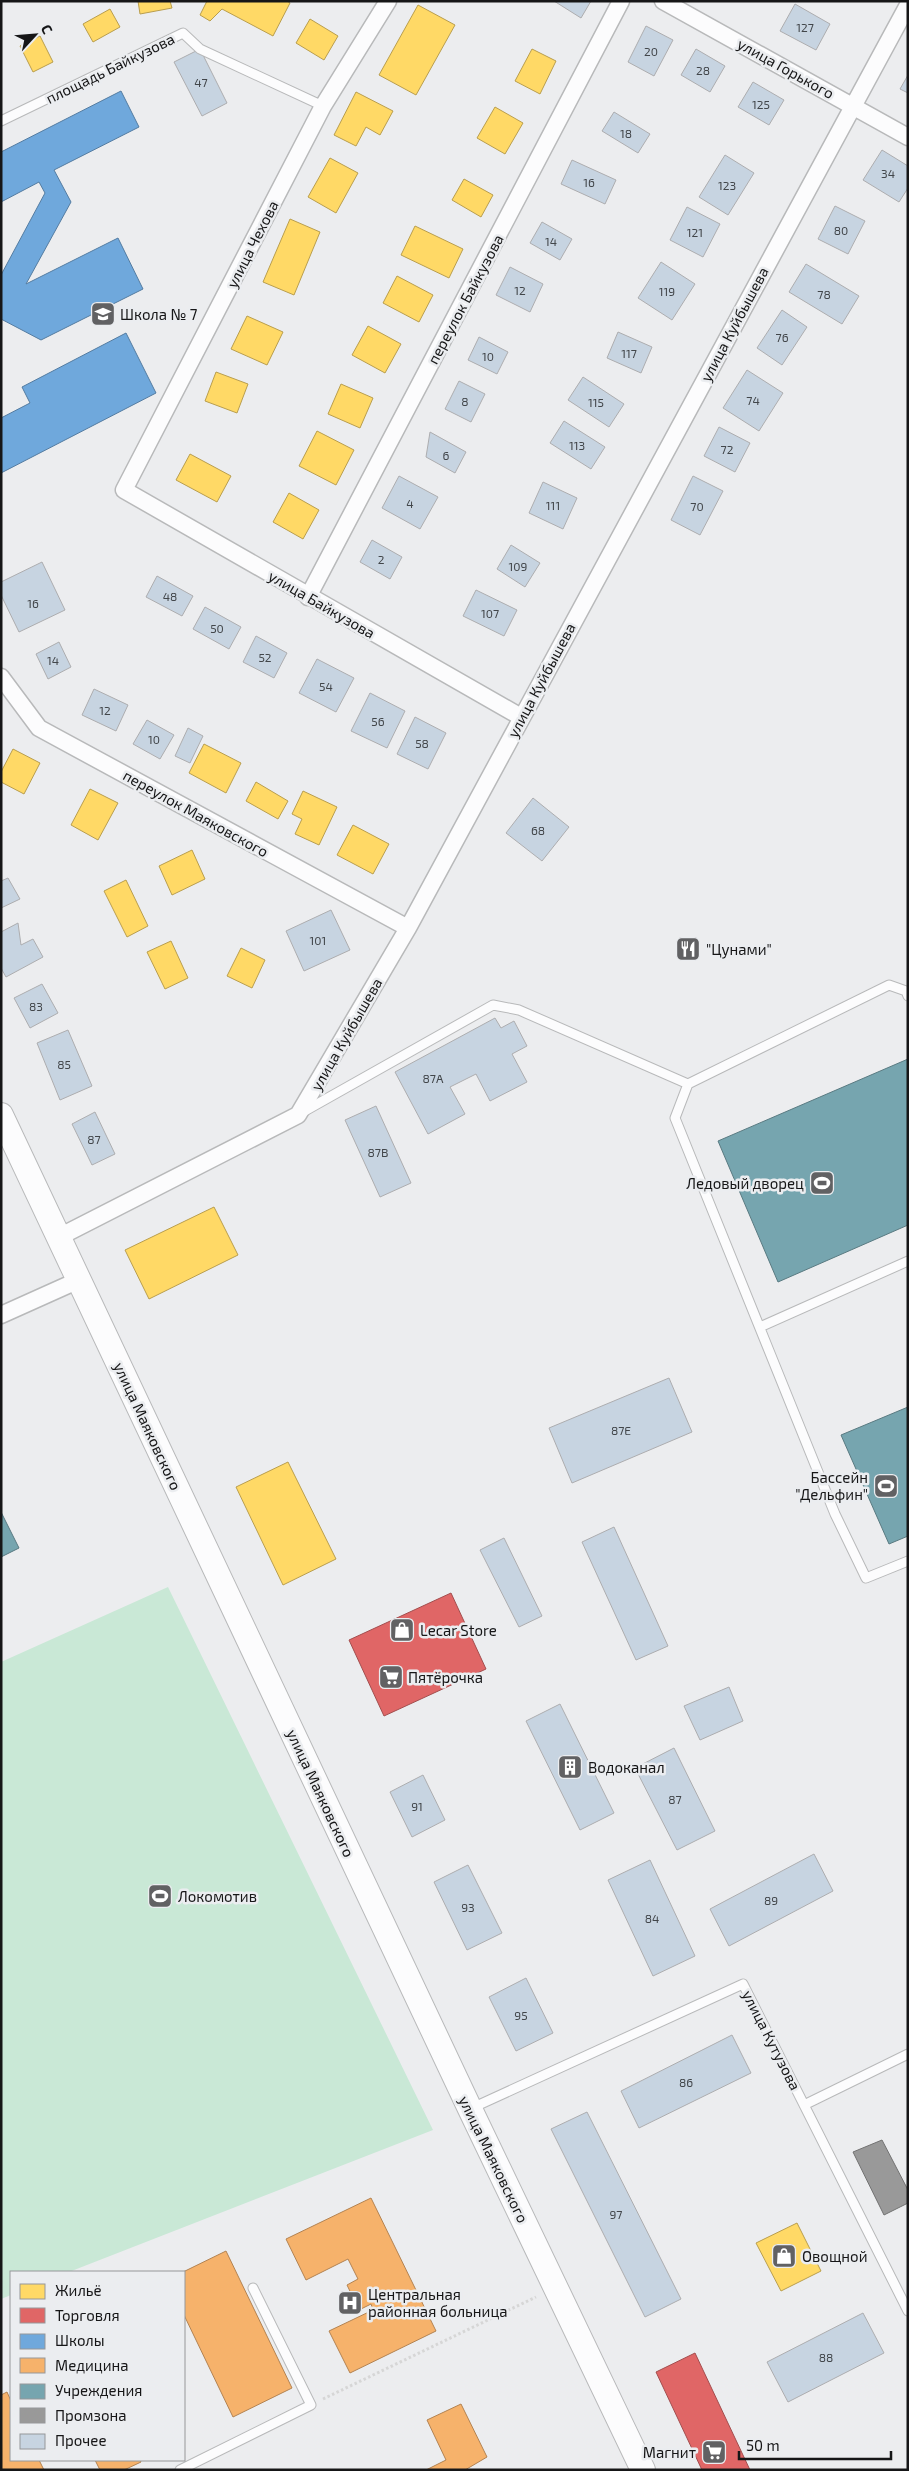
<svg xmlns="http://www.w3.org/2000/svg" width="909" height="2471" viewBox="0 0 909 2471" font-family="'Exo 2',sans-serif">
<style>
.green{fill:#c9e8d6}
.homes{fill:#ffd966;stroke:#b99e4e}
.shops{fill:#e06666;stroke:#a34e4e}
.schools{fill:#6fa8dc;stroke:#547ca1}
.health{fill:#f6b26b;stroke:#b38352}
.public{fill:#76a5af;stroke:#597a81}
.industry{fill:#999;stroke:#727272}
.building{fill:#c7d4e1;stroke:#adadaf}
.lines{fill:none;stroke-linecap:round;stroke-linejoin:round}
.lane-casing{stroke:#b8b9ba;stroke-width:11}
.street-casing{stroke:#b8b9ba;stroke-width:19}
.secondary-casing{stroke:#b8b9ba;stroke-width:26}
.path{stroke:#d6d6d6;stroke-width:3;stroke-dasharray:2.5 2.5;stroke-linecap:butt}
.lane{stroke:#fcfcfd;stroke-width:9}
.street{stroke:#fcfcfd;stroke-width:16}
.secondary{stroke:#fcfcfd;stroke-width:24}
.labels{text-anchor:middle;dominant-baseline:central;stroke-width:5;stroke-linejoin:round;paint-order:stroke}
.number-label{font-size:12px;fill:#42464a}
.street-label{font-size:15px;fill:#161617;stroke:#ebedf0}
.poi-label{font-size:15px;fill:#161617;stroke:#ebedf0;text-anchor:start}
</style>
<rect width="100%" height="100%" fill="#ecedef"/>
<path class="green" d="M168 1587 433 2130 69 2272H11V2295L1 2299V1662Z"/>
<path class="homes" d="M138 1H170L172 8 140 14Z
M207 1H287L290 3 273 36 222 9 210 21 200 15Z
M418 5 455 25 416 95 379 75Z
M110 9 120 27 93 42 83 24Z
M310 19 338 36 324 60 296 43Z
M40 36 53 62 33 72 20 46Z
M532 49 556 61 540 94 515 81Z
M356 92 393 111 380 135 366 127 356 146 334 135Z
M495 107 523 123 505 154 477 138Z
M330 158 358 173 336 213 308 197Z
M464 179 493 195 481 217 452 200Z
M290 219 320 232 294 295 263 282Z
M415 226 463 249 449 278 401 255Z
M397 276 433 295 419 322 383 303Z
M247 316 283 332 267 365 231 349Z
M368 326 401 344 385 373 352 355Z
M216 372 248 384 237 413 205 401Z
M341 384 373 398 360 428 328 414Z
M317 431 354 450 336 485 299 466Z
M190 454 231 476 217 502 176 480Z
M289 493 319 510 303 539 273 522Z
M204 744 241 763 226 793 189 773Z
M13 749 40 763 24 794 1 782V772Z
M256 782 288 801 278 819 246 801Z
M90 789 118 803 98 840 71 825Z
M303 791 337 807 319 845 295 834 302 819 292 814Z
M353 825 389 844 373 874 337 855Z
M192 850 205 879 172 895 159 866Z
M126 880 148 926 127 937 104 891Z
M171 941 188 978 165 989 147 952Z
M241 948 265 960 252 988 227 976Z
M214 1207 238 1255 149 1299 125 1250Z
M288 1462 336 1559 283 1585 236 1487Z
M797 2223 821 2271 781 2291 756 2243Z"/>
<path class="shops" d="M451 1593 486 1669 384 1716 349 1640Z
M695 2353 750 2470H702L656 2372Z"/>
<path class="schools" d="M121 91 139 127 54 170 71 202 26 284 118 238 143 289 41 340 1 319V275L45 193 39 182 1 202V152Z
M126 333 156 393 1 473V418L30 403 22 387Z"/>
<path class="health" d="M371 2198 436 2331 350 2373 329 2331 373 2310 371 2304 359 2310 347 2285 358 2279 348 2259 306 2280 286 2239Z
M226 2251 292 2388 233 2417 184 2315 183 2272Z
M7 2392 11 2401V2460H39L44 2470H1V2395Z
M461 2404 487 2457 465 2470H426L446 2460 427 2420Z
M95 2460H140L141 2462 124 2470H100Z"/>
<path class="public" d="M908 1059V1225L778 1282 718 1141Z
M908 1407V1536L889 1544 841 1435Z
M1 1512 19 1548 1 1557Z"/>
<path class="industry" d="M882 2140 908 2190V2203L884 2215 853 2152Z"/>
<path class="building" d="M554 1H591L581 18Z
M795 4 830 24 816 50 780 31Z
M646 26 673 40 654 76 628 62Z
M200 49 227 103 202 116 174 62Z
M696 49 725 66 710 92 681 75Z
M908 75V93L900 89Z
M753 82 784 100 769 125 738 107Z
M614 112 650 134 638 153 602 131Z
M882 150 908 166V188L899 202 863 180Z
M725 155 754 173 728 215 699 197Z
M572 160 616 180 605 204 561 184Z
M835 206 865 221 848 254 818 239Z
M687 207 720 224 703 257 670 240Z
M542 222 572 239 560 260 530 243Z
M661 262 695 284 672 320 638 298Z
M806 264 859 296 842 324 789 292Z
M510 267 543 284 530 312 496 295Z
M782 310 807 327 782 365 757 348Z
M618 332 652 347 641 373 607 358Z
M479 337 508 352 497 374 468 360Z
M747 370 783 393 759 431 723 408Z
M583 377 624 404 609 427 568 400Z
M459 381 485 394 471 422 445 409Z
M564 421 605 447 591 469 550 443Z
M719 427 750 443 735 472 704 456Z
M430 432 466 452 455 473 426 457Z
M399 476 438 497 420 529 382 508Z
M693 476 723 491 700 535 671 520Z
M543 482 577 498 563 529 529 513Z
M372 540 402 557 390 579 360 562Z
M511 545 540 563 525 587 497 569Z
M42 562 65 610 19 632 1 595V582Z
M157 576 193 596 182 616 146 597Z
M476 590 517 610 504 636 463 616Z
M205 607 241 627 229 649 193 629Z
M256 636 287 653 274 678 243 662Z
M59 642 71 667 48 679 36 654Z
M317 659 354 678 336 712 299 693Z
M94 689 128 705 116 731 82 715Z
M370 693 405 711 387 748 351 731Z
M415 717 446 733 428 769 397 754Z
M147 720 174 735 160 759 133 744Z
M188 728 203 736 190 763 175 756Z
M533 798 569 827 542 861 506 833Z
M8 878 20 899 1 908V881Z
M331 910 350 950 304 971 286 931Z
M18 923 21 945 33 939 43 957 6 977 1 968V932Z
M42 984 58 1013 30 1028 14 998Z
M495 1018 501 1028 514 1021 527 1046 512 1054 527 1082 490 1101 476 1074 450 1087 465 1114 428 1134 395 1072Z
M68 1030 92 1086 60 1100 37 1043Z
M376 1106 411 1183 380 1197 345 1120Z
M95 1112 115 1154 92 1165 72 1124Z
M669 1378 692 1432 572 1483 549 1428Z
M614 1527 668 1646 636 1660 582 1542Z
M504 1538 542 1616 519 1627 480 1550Z
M729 1687 743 1721 700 1740 684 1706Z
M560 1704 614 1813 580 1830 526 1721Z
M674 1748 715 1831 677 1850 635 1768Z
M423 1775 445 1820 412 1837 390 1792Z
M814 1854 833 1891 729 1946 710 1909Z
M650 1860 695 1956 653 1976 608 1880Z
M468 1865 502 1933 467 1950 434 1882Z
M526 1978 553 2033 516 2051 489 1997Z
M732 2035 751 2073 639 2128 621 2091Z
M587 2112 681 2299 645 2317 551 2129Z
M863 2313 884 2353 788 2402 767 2362Z"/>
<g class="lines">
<defs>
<path id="lane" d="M1 121 183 33 200 49 323 106
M908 996 906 991 889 985 688 1084 675 1118 835 1514 866 1578 908 1561
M303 1112 493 1005 519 1010 688 1084
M760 1327 908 1261
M804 2105 908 2054
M472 2108 743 1984 908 2311
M180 2470 311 2405 253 2288"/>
<path id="street" d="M388 1 323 106 124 490 521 717
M663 1 908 137
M308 597 621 1
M1 677 39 728 408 928
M59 1237 298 1115 408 928 908 5
M1 1315 79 1280"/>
<path id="secondary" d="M1 1115 470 2109 643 2470"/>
</defs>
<use href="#lane" class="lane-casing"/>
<use href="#street" class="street-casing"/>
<use href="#secondary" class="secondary-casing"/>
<path class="path" d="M323 2399 536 2297"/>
<use href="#lane" class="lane"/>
<use href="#street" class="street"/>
<use href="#secondary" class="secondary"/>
</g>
<defs>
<symbol id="school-square" viewBox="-11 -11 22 22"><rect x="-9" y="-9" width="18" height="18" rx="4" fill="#616163" stroke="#ebedf0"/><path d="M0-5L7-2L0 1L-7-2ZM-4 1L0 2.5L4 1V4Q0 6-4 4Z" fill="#fff"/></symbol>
<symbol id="restaurant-square" viewBox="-11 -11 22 22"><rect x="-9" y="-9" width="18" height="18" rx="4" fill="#616163" stroke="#ebedf0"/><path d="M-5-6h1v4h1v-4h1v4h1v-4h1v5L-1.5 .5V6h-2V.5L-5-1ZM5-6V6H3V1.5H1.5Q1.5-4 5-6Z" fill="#fff"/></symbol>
<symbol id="stadium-square" viewBox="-11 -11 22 22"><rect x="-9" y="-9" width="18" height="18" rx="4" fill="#616163" stroke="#ebedf0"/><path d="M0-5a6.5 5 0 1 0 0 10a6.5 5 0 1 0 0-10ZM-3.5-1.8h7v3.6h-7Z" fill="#fff"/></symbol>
<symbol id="shop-square" viewBox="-11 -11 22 22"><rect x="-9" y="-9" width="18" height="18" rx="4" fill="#616163" stroke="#ebedf0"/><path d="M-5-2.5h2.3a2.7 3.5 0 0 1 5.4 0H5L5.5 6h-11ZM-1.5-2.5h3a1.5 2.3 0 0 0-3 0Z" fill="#fff"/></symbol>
<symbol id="supermarket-square" viewBox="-11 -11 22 22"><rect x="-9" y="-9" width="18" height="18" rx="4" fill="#616163" stroke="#ebedf0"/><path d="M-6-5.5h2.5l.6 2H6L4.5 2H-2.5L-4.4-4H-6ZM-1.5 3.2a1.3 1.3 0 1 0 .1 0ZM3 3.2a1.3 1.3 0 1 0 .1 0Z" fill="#fff"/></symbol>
<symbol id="building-square" viewBox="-11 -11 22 22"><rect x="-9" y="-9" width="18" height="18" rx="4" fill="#616163" stroke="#ebedf0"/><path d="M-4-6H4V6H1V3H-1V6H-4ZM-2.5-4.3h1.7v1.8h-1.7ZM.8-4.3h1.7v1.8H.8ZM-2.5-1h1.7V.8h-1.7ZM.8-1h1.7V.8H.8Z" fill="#fff"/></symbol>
<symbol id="hospital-square" viewBox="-11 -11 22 22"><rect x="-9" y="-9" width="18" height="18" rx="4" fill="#616163" stroke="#ebedf0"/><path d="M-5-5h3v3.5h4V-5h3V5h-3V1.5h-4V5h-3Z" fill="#fff"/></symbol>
</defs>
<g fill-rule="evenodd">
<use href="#school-square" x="89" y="300" width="28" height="28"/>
<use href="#restaurant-square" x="674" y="935" width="28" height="28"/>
<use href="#stadium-square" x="808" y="1169" width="28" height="28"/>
<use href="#stadium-square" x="872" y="1472" width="28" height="28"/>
<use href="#shop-square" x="388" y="1616" width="28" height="28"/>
<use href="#supermarket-square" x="377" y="1663" width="28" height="28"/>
<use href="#building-square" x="556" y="1753" width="28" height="28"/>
<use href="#stadium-square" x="146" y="1882" width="28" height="28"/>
<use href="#shop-square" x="770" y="2242" width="28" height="28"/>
<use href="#hospital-square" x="336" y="2289" width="28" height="28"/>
<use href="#supermarket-square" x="700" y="2438" width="28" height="28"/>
</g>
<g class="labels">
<g class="number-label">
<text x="805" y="27">127</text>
<text x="651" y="51">20</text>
<text x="703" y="70">28</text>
<text x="201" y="82">47</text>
<text x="761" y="104">125</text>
<text x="626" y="133">18</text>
<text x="888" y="173">34</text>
<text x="589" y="182">16</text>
<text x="727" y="185">123</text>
<text x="841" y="230">80</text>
<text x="695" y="232">121</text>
<text x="551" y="241">14</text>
<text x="520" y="290">12</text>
<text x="667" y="291">119</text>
<text x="824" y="294">78</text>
<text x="782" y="337">76</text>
<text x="629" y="353">117</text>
<text x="488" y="356">10</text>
<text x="753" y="400">74</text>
<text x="465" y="401">8</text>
<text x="596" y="402">115</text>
<text x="577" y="445">113</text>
<text x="727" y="449">72</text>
<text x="446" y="455">6</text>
<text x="410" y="503">4</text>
<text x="553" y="505">111</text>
<text x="697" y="506">70</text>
<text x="381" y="559">2</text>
<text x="518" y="566">109</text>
<text x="170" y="596">48</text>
<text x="33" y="603">16</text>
<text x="490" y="613">107</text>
<text x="217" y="628">50</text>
<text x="265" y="657">52</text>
<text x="53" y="660">14</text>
<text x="326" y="686">54</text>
<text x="105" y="710">12</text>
<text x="378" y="721">56</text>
<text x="154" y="739">10</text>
<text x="422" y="743">58</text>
<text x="538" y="830">68</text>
<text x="318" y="940">101</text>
<text x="36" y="1006">83</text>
<text x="64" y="1064">85</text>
<text x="433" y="1078">87А</text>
<text x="94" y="1139">87</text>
<text x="378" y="1152">87В</text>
<text x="621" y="1430">87Е</text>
<text x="675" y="1799">87</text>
<text x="417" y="1806">91</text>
<text x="771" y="1900">89</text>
<text x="468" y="1907">93</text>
<text x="652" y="1918">84</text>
<text x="521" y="2015">95</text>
<text x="686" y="2082">86</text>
<text x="616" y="2214">97</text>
<text x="826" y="2357">88</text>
</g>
<g class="street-label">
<text transform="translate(110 68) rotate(-26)">площадь Байкузова</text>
<text transform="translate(786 68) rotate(29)">улица Горького</text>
<text transform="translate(252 244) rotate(-63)">улица Чехова</text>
<text transform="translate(465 299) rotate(-62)">переулок Байкузова</text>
<text transform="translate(734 324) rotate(-62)">улица Куйбышева</text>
<text transform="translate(322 604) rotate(30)">улица Байкузова</text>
<text transform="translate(541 680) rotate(-62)">улица Куйбышева</text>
<text transform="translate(196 813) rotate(29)">переулок Маяковского</text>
<text transform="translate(346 1034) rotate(-60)">улица Куйбышева</text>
<text transform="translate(148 1426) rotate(65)">улица Маяковского</text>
<text transform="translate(321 1793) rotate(65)">улица Маяковского</text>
<text transform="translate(772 2040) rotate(63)">улица Кутузова</text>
<text transform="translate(494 2159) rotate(64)">улица Маяковского</text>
</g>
<g class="poi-label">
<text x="120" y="314">Школа № 7</text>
<text x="706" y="949">"Цунами"</text>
<text x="804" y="1183" text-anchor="end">Ледовый дворец</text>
<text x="868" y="1477" text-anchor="end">Бассейн<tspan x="868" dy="17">"Дельфин"</tspan></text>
<text x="420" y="1630">Lecar Store</text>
<text x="408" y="1677">Пятёрочка</text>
<text x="588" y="1767">Водоканал</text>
<text x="178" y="1896">Локомотив</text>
<text x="802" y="2256">Овощной</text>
<text x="368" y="2294">Центральная<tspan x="368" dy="17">районная больница</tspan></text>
<text x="696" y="2452" text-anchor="end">Магнит</text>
</g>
</g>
<rect width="909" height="2471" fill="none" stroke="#161617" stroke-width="5"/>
<rect x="10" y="2271" width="175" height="190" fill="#ebedf0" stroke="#969799"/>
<rect x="20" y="2284" width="25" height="15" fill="#ffd966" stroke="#969799"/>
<text x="55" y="2296" font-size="15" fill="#161617">Жильё</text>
<rect x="20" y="2308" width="25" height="15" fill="#e06666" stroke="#969799"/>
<text x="55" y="2321" font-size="15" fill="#161617">Торговля</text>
<rect x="20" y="2334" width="25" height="15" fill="#6fa8dc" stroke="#969799"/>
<text x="55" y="2346" font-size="15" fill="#161617">Школы</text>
<rect x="20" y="2358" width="25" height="15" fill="#f6b26b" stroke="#969799"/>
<text x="55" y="2371" font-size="15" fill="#161617">Медицина</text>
<rect x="20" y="2384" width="25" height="15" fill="#76a5af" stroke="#969799"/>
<text x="55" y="2396" font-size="15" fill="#161617">Учреждения</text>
<rect x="20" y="2408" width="25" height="15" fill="#999999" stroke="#969799"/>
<text x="55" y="2421" font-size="15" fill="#161617">Промзона</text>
<rect x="20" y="2434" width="25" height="15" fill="#c7d4e1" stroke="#969799"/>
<text x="55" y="2446" font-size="15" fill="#161617">Прочее</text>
<g transform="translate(35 35) rotate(64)" stroke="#ebedf0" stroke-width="4" paint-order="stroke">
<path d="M0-4L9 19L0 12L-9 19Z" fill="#161617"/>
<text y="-8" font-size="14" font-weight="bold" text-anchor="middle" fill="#161617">С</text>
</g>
<path d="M739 2451v8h152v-8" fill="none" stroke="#161617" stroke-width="2.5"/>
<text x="746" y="2451" font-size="15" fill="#161617" stroke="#ebedf0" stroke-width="4" paint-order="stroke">50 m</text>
</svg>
